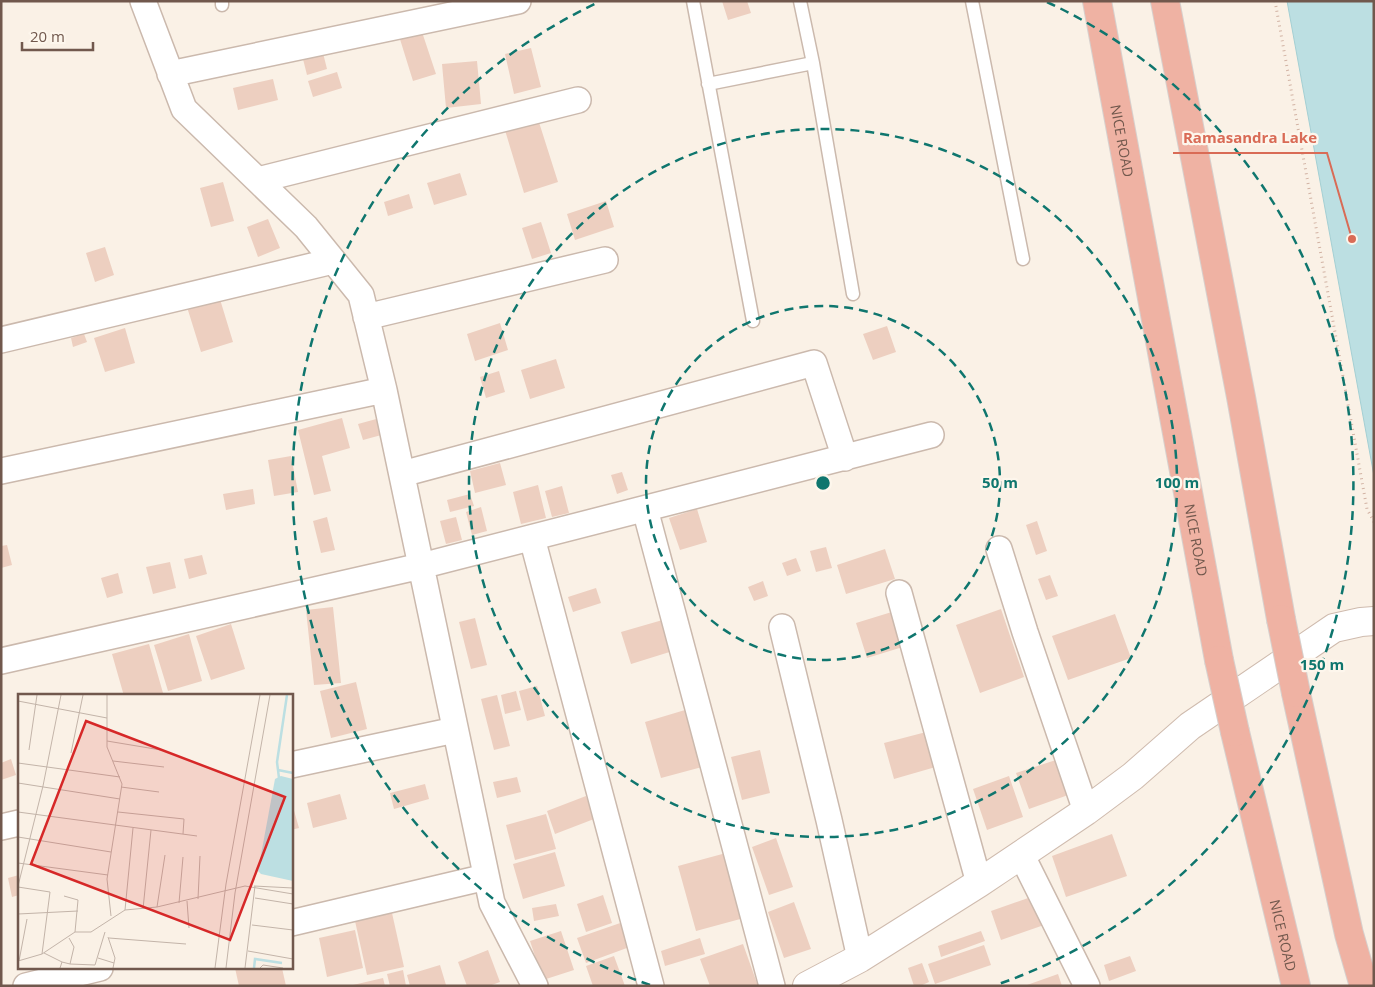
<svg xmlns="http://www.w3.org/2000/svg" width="1375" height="987" viewBox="0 0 1375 987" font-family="'Open Sans',sans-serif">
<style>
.water{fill:#bcdfe2;stroke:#a4cfd3}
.building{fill:#edcfc0}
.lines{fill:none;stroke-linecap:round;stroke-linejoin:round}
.lane-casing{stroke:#cbb9ad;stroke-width:15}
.street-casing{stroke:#cbb9ad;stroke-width:28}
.secondary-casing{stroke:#cfbbae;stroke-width:30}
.highway-casing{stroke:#d7d0cd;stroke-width:30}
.path{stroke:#d2b3a4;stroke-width:3;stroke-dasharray:1 4;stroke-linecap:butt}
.lane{stroke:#fff;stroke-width:12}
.street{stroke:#fff;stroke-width:25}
.secondary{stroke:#fff;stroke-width:28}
.highway{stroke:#efb2a3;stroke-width:28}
.highway-bridge-casing{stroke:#d7d0cd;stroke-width:30;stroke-linecap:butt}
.highway-bridge{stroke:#efb2a3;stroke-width:28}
.ring{fill:none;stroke:#0f766e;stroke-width:2.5;stroke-dasharray:9 6}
.labels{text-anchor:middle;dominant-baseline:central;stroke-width:4.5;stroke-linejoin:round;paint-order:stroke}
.street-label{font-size:14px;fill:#71584d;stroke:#fdf6ec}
.inset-river{fill:none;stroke:#bcdfe2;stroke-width:2.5}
.inset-road{fill:none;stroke:#c3b4a9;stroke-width:1}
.view{fill:#d62828;fill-opacity:0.15;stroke:#d62828;stroke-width:2.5}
.inset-edge{fill:none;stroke:#71584d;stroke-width:2.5}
.centre{fill:#0f766e;stroke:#fdf6ec;stroke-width:2.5}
.ring-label{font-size:15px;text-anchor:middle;font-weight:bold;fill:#0f766e;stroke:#fdf6ec;stroke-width:4.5;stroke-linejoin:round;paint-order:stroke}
.leader{fill:none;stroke:#d96b56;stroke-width:2}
.callout-dot{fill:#d96b56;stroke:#fdf6ec;stroke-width:2}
.callout-label{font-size:15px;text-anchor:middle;font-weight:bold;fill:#d96b56;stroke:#fdf6ec;stroke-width:4.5;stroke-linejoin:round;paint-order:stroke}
</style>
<rect width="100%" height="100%" fill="#faf1e6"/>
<path class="water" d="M1287 1H1374V476Z"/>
<path class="building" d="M722 1H747L751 13 728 20Z
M421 29 436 74 413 81 399 36Z
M531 48 541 87 514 94 505 54Z
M322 49 327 69 307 75 302 55Z
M477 61 481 104 446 108 442 64Z
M337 72 342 88 313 97 308 81Z
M273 79 278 100 238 110 233 88Z
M537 116 558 182 524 193 504 127Z
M460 173 467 195 434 205 427 183Z
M223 182 234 221 211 227 200 188Z
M409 194 413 208 388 216 384 202Z
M606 201 614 227 575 240 567 214Z
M268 219 280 248 258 257 247 227Z
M541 222 551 253 532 259 522 228Z
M105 247 114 275 95 282 86 253Z
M219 296 233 342 201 352 187 307Z
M500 323 508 350 475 361 467 334Z
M887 326 896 352 873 360 863 334Z
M125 328 135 363 105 372 94 338Z
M84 334 87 342 73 347 71 338Z
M556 359 565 388 530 399 521 370Z
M499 371 505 392 486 398 480 377Z
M342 418 350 448 322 456 331 491 314 495 298 430Z
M380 418 385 434 363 440 358 424Z
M291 456 298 492 274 496 268 460Z
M500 463 506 485 475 493 470 471Z
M622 472 628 490 617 494 611 475Z
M538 485 546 518 521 524 513 492Z
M562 486 569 513 552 517 545 491Z
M253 489 255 504 226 510 223 494Z
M470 494 474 506 450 512 447 500Z
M481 507 487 531 472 535 466 512Z
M697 509 707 542 680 550 669 518Z
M327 517 335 550 321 553 313 521Z
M456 517 462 540 446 544 440 521Z
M1037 521 1047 551 1036 555 1026 525Z
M7 545 12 565 1 568V546Z
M826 547 832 568 816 572 810 551Z
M885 549 895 579 846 594 837 565Z
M202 555 207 574 189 579 184 559Z
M796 558 801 571 787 576 782 563Z
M170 562 176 588 153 594 146 567Z
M118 573 123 593 107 598 101 578Z
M1050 575 1058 596 1046 600 1038 579Z
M763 581 768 596 754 601 748 587Z
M596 588 601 603 573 612 568 597Z
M333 607 341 683 314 685 306 610Z
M1001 609 1024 677 980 693 956 625Z
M895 611 906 646 867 658 856 623Z
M1115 614 1131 658 1068 680 1052 636Z
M475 618 487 665 471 669 459 622Z
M666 619 676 650 631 664 621 632Z
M231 624 245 669 211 680 196 636Z
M189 634 202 681 168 691 154 645Z
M149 644 163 693 153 696H124L112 654Z
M356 682 367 729 331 738 320 691Z
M537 686 545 716 527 721 519 691Z
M516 691 521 710 505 714 501 695Z
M497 695 510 746 494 750 481 699Z
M685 710 702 767 661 778 645 722Z
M930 731 939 766 894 779 884 743Z
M760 750 770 793 742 800 731 757Z
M11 759 16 775 1 780V763Z
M1059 759 1071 794 1029 809 1016 773Z
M1009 776 1023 817 987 830 973 789Z
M517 777 521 792 497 798 493 782Z
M425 784 429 799 394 809 390 793Z
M340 794 347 819 313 828 307 803Z
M586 796 594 819 555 834 547 811Z
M291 800 299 828 291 830Z
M546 814 556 849 515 860 506 825Z
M1112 834 1127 876 1066 897 1052 856Z
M776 838 793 887 769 895 752 847Z
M555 852 565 886 523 899 513 864Z
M726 853 744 918 696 931 678 866Z
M19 875V895L12 897 8 878Z
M603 895 612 923 586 932 577 904Z
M1034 896 1044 925 1001 940 991 911Z
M794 902 811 949 784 958 768 912Z
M556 904 559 916 534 921 532 908Z
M392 913 404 967 367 975 355 921Z
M626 921 635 945 586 963 577 938Z
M355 930 363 968 327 977 319 938Z
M561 931 574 970 543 980 530 941Z
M981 931 985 941 941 957 938 946Z
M700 938 705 954 665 966 661 951Z
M743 944 758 986H710L700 959Z
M984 945 991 965 935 984 928 964Z
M488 950 500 982 489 986H467L458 962Z
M614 956 625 986H593L586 966Z
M1130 956 1136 971 1109 981 1104 965Z
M922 963 929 982 920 986H914L908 968Z
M440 965 446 985 410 986 407 975Z
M235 968H282L286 986H239Z
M403 970 406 986H390L387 974Z
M1058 974 1062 986H1027V985Z
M383 978 385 986H353V985Z"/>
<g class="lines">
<defs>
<path id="lane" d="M222 1V5
M693 1 753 321
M800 1 813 63
M972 1 1023 259
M708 84 813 63 853 294"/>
<path id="street" d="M143 1 184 109 306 227 361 295 384 390 492 903 535 986
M170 74 518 1
M258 180 578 100
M366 317 605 260
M1 340 333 261
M1 471 384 390
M402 474 814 363 845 458
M645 509 772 986
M532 538 651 986
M999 549 1025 632 1086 811
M899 593 979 883
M782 627 829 820 860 958
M1 661 421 566 931 435
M291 765 455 730
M1 827 19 823
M1021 854 1087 986
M291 923 486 877
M26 986 100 968"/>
<path id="secondary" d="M807 986 860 958 979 883 1086 811 1133 776 1190 726 1334 628 1361 622 1374 621"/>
<g id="highway">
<path id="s1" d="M1097 1 1219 660"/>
<path d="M1165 1 1241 397 1281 619"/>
<path d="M1296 693 1349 934 1364 986"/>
<path id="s2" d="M1235 732 1296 986"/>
</g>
</defs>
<use href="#lane" class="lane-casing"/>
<use href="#street" class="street-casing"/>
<use href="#secondary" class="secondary-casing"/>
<use href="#highway" class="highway-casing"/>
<path class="path" d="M1275 1 1367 509 1374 522"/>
<use href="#lane" class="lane"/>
<use href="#street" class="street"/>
<use href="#secondary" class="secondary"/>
<use href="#highway" class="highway"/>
<defs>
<path id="highway-bridge" d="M1281 619 1296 693
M1219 660 1235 732"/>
</defs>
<use href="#highway-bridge" class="highway-bridge-casing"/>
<use href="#highway-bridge" class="highway-bridge"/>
</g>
<g class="ring">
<circle cx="823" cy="483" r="177"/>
<circle cx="823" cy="483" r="354"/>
<path d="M650 985A531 531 0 0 1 599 2M1047 2A531 531 0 0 1 996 985"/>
</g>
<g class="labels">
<g class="street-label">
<text stroke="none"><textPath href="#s1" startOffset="142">NICE ROAD</textPath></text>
<text stroke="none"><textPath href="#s1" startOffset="548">NICE ROAD</textPath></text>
<text stroke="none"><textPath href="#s2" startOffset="209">NICE ROAD</textPath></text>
</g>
</g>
<g transform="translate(18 694)">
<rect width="275" height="275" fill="#faf1e6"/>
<path d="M263 82 275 85V187L243 180 240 177 257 85Z" fill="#bcdfe2"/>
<path class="inset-river" d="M260 76 275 79M261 84 259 68 269 1M236 274 237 265 264 269"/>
<path class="inset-road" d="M89 1V53L104 90 89 185 93 222M0 7 89 24M89 47 143 56M11 56 19 1M53 59 65 1M95 67 146 73M0 69 102 83M0 89 102 105M103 93 141 98M0 118 179 142M100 118 166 125 165 140M0 143 93 158M0 169 90 181M0 192 25 92 43 1M236 192 275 194M0 193 32 198 24 260M46 202 60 206 57 238M237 204 275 210M180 205 182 162M169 207 171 234M161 209 165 163M139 213 147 161M125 215 133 136M107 216 115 134M0 220 60 217M234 231 275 236M90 243 97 264 95 274M91 244 168 250M230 257 275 265M26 259 44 268M80 264 96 269M0 267 24 260 57 238H73L107 216 139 213 227 192 275 200M1 267 9 225M52 270 77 271 87 238M42 274 44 268 52 270 56 253 51 244M197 274 208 190 242 1M208 274 217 199 252 1M227 274 237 192M242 274 245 271 265 274"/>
<path class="view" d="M68 27 267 103 212 246 13 170Z"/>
<rect width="275" height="275" class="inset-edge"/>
</g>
<circle cx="823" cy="483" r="8" class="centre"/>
<g class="ring-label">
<text x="1000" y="488">50 m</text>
<text x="1177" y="488">100 m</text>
<text x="1322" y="670">150 m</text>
</g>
<path class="leader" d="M1352 239L1327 153H1173"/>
<circle class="callout-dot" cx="1352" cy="239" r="5"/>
<g class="callout-label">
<text x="1250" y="143">Ramasandra Lake</text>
</g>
<rect width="1375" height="987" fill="none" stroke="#71584d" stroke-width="5"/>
<path d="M22 42v8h71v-8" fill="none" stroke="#71584d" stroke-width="2.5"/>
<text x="30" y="42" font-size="15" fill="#71584d" stroke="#fdf6ec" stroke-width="4" paint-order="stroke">20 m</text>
</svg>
